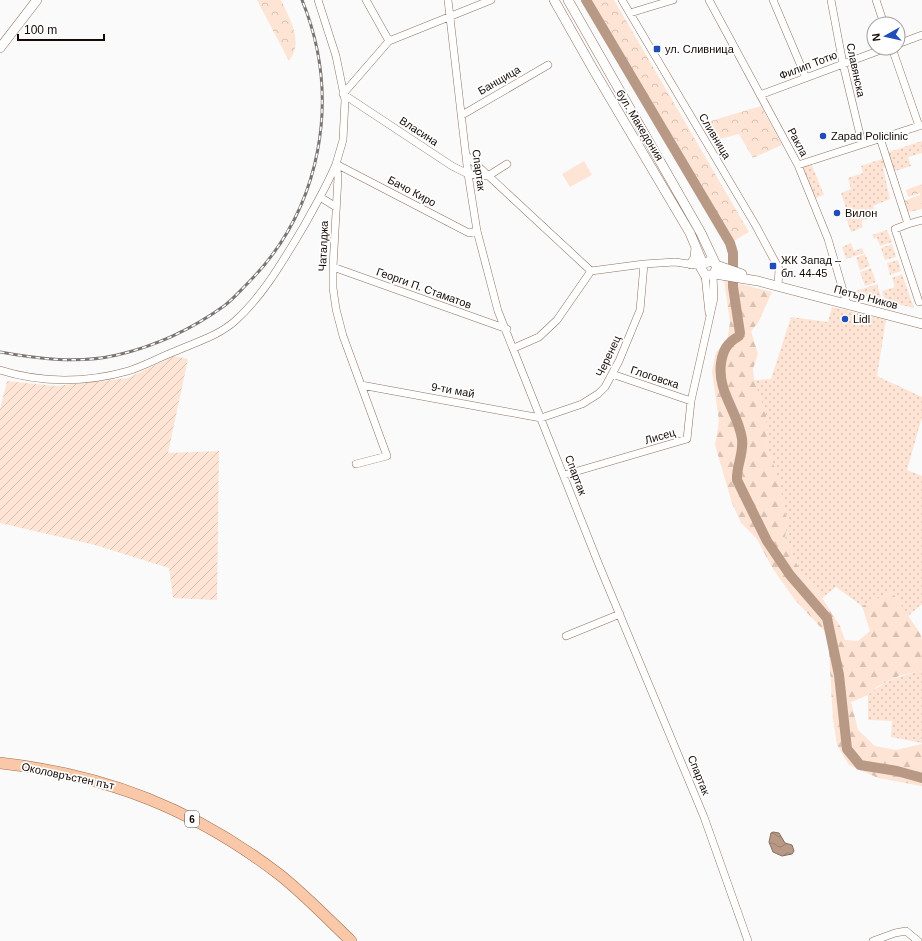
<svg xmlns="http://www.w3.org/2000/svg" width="922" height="941" viewBox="0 0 922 941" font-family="Helvetica,sans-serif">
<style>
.grass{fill:url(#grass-dots)}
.forest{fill:url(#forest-firs)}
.park{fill:url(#park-crowns)}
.garden{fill:url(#garden-furrows)}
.pitch{fill:#fee4d4}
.water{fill:url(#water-waves);stroke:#876e5e}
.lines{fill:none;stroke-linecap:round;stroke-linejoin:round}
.river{stroke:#b89985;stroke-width:10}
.minor-casing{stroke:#91725e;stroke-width:8}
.tertiary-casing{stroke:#91725e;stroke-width:10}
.primary-casing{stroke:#a56d49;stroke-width:12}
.minor{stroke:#fff;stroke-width:7}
.tertiary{stroke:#fff;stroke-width:9}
.primary{stroke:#f8c8a8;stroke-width:11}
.rail-casing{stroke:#7b7572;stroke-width:3}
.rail{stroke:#fff;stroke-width:1.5;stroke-dasharray:4.5;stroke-linecap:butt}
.poi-dot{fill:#214dbb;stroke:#fff;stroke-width:1.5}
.labels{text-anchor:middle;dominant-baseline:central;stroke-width:3.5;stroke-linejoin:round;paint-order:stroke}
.shield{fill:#fff;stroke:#5a534f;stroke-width:1}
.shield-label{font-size:10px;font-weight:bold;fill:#140904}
.poi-label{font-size:11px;fill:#140904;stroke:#fff;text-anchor:start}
.street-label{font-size:11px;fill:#140904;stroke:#fff}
</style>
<defs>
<pattern id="grass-dots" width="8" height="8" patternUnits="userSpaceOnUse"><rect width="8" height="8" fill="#fee4d4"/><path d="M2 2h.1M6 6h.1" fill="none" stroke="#d9c2b4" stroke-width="1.8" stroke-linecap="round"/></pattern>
<pattern id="forest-firs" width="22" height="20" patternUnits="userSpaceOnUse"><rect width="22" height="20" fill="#fee4d4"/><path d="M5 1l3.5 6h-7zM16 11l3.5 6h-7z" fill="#d9c2b4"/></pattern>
<pattern id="park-crowns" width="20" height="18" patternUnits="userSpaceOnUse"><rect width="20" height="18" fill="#fee4d4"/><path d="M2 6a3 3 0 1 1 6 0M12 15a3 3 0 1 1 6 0" fill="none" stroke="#d9c2b4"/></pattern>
<pattern id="garden-furrows" width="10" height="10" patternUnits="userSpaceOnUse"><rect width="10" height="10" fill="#fee4d4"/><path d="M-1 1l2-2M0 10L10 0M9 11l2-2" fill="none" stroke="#d9c2b4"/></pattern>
<pattern id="water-waves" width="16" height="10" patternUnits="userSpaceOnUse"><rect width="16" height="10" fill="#b89985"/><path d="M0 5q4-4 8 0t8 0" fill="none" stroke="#9d8271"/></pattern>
</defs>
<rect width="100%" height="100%" fill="#fafafa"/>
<path class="grass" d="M922 141V153L908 157 911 166 892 172 886 153Z
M885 158 887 166 883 168 890 199 873 206 876 215 861 221 863 227 851 232 843 209 846 208 841 193 851 189 848 178 863 173 861 166Z
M811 163 824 195 813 199 801 167Z
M887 230 892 242 880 246 877 238 874 239 872 235Z
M851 243 854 251 862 248 864 253 846 259 842 247Z
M892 244 896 257 885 260 881 248Z
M865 254 870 266 860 270 856 258Z
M898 260 901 271 890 275 887 263Z
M871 268 876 282 865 286 860 272Z
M902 274 914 308 885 301 882 291 895 287 892 278Z
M877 284 882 300 853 292Z
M832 307 886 320 877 376 922 397V417L907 470 922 476V604L908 616 892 592 862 606 836 587 822 598 800 571 785 538 787 521 778 478 767 447 766 415 754 380 771 379 791 317 828 322Z
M922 671V743L891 737 892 721 868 720V695C884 681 901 675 922 671Z"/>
<path class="forest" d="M724 280 772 292 758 323 751 331 758 354 753 369 754 380 766 415 767 447 778 477 787 521 785 538 800 571 822 598 840 626 845 640 858 641 870 631 862 606 892 592 920 633 922 640V671L901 675 878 686 868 695 851 702 858 730 875 746 896 750 922 744V786L878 778 849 765 837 745 833 719 828 635 795 600 773 569 757 539 741 523 732 503 715 445 719 421 712 372 716 352 727 341 730 323Z"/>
<path class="park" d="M257 0H281C290 19 304 42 289 61Z
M585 0H614L749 232 730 243Z
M761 106 782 145 753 158 739 134 712 141 701 124Z
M922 184V209L908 212 904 201 920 195V193L908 197 906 190Z"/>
<path class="garden" d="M174 356 188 359 168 453 219 451 217 600 173 598 169 568 95 545 0 523V409L7 381 55 386 128 378Z"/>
<path class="pitch" d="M584 161 592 175 570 187 562 174Z"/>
<path class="water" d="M773 832 779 833 785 843 792 845 794 851 792 854 782 856 773 852 769 842 771 833Z"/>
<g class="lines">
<path class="river" d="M586 0 730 243 733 253V287L740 333 739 336C727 343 723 350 721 363 717 392 738 411 742 439 744 454 736 466 737 480L767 541 790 575 827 618 839 675 847 749 860 765 897 771 922 778"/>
<defs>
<path id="minor" d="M318 0 336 56 345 100 343 140 336 164 338 177 333 267V288L336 309 343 336 387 456 356 464
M366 0 389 41
M448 0 468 174 477 231 498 311 599 565 704 817 748 941
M622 0 756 226 779 269 778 286
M709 0 798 165 828 239 847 304
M773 0 806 78
M831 0 843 64 862 143
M876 0 884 24
M630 13 673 0
M898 44 922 35
M892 48 919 126
M760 95 886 48
M462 115 548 65
M880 138 908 224 895 229 919 302
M466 155 591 271
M336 164 469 233 477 231
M798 165 922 125
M488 176 468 174 452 166 343 94 389 41 491 0
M488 176 507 164
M320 197 336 207
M908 224 922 220
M333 267 507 329
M591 271 644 264 675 262 702 266
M705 275 709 313
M514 348 539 337 557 320 591 271
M0 370C41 383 86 383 128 371 144 366 160 357 176 351 196 342 218 336 235 321 264 295 284 259 304 226 315 206 327 186 336 164
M612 374 691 401
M361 385 541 418 582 404 598 394 605 387 619 361 640 310 644 264
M564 475 687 439 691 401 714 298 713 275
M566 636 620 614
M873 941 895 933 906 931 918 941"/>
<path id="tertiary" d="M554 0 593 69 690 233 703 264
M568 0 701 233 717 267 713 275H705L701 268 703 264 710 261 714 263
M0 48 37 0
M691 264 695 258 696 247
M716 265 742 274
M715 274 758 281 922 324"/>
<path id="primary" d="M0 763C107 775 194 809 280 875 305 895 328 919 351 941"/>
</defs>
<use href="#minor" class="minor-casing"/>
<use href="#tertiary" class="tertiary-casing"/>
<use href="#primary" class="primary-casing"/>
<use href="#minor" class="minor"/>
<use href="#tertiary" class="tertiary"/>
<use href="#primary" class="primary"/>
<defs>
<path id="rail" d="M0 352C38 359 79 364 117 355 156 346 192 329 224 306 232 300 239 292 246 285 322 210 342 98 302 0"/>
</defs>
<use href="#rail" class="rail-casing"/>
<use href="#rail" class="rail"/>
</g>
<g class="poi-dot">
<rect x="653" y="45" width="8" height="8" rx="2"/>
<circle cx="823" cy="136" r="4"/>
<circle cx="837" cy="213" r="4"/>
<rect x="769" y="262" width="8" height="8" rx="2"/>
<circle cx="845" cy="319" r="4"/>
</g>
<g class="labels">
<rect class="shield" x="185" y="811" width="14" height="16" rx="3"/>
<g class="shield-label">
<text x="192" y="819">6</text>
</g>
<g class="poi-label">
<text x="665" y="49">ул. Сливница</text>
<text x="831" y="136">Zapad Policlinic</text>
<text x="845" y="213">Вилон</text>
<text x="781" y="260">ЖК Запад –<tspan x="781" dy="13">бл. 44-45</tspan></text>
<text x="853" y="319">Lidl</text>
</g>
<g class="street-label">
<text transform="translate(808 65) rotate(-21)">Филип Тотю</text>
<text transform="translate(856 70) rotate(78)">Славянска</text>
<text transform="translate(499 80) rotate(-30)">Банщица</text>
<text transform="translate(640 125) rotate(59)">бул. Македония</text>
<text transform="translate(419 131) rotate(33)">Власина</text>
<text transform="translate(715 136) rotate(59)">Сливница</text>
<text transform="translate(798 142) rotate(62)">Ракла</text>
<text transform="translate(479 170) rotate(82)">Спартак</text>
<text transform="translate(412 191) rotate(28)">Бачо Киро</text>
<text transform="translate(323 246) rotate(-88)">Чаталджа</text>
<text transform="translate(424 288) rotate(20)">Георги П. Стаматов</text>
<text transform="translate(866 297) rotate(15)">Петър Ников</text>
<text transform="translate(608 356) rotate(-65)">Черенец</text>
<text transform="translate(655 377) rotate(18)">Глоговска</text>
<text transform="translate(453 390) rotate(10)">9-ти май</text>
<text transform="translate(660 436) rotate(-16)">Лисец</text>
<text transform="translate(576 475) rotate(69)">Спартак</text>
<text transform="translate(699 775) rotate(68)">Спартак</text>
<text transform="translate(68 776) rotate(12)">Околовръстен път</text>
</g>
</g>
<g transform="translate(886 36) rotate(262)"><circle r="19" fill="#ffffff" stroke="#a19d9b"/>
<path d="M0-3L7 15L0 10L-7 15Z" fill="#214dbb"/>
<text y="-6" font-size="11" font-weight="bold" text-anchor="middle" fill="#140904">N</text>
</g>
<path d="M18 34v6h86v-6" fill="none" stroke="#140904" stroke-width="2"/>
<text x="24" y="34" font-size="12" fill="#140904" stroke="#ffffff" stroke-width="3" paint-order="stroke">100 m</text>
</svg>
